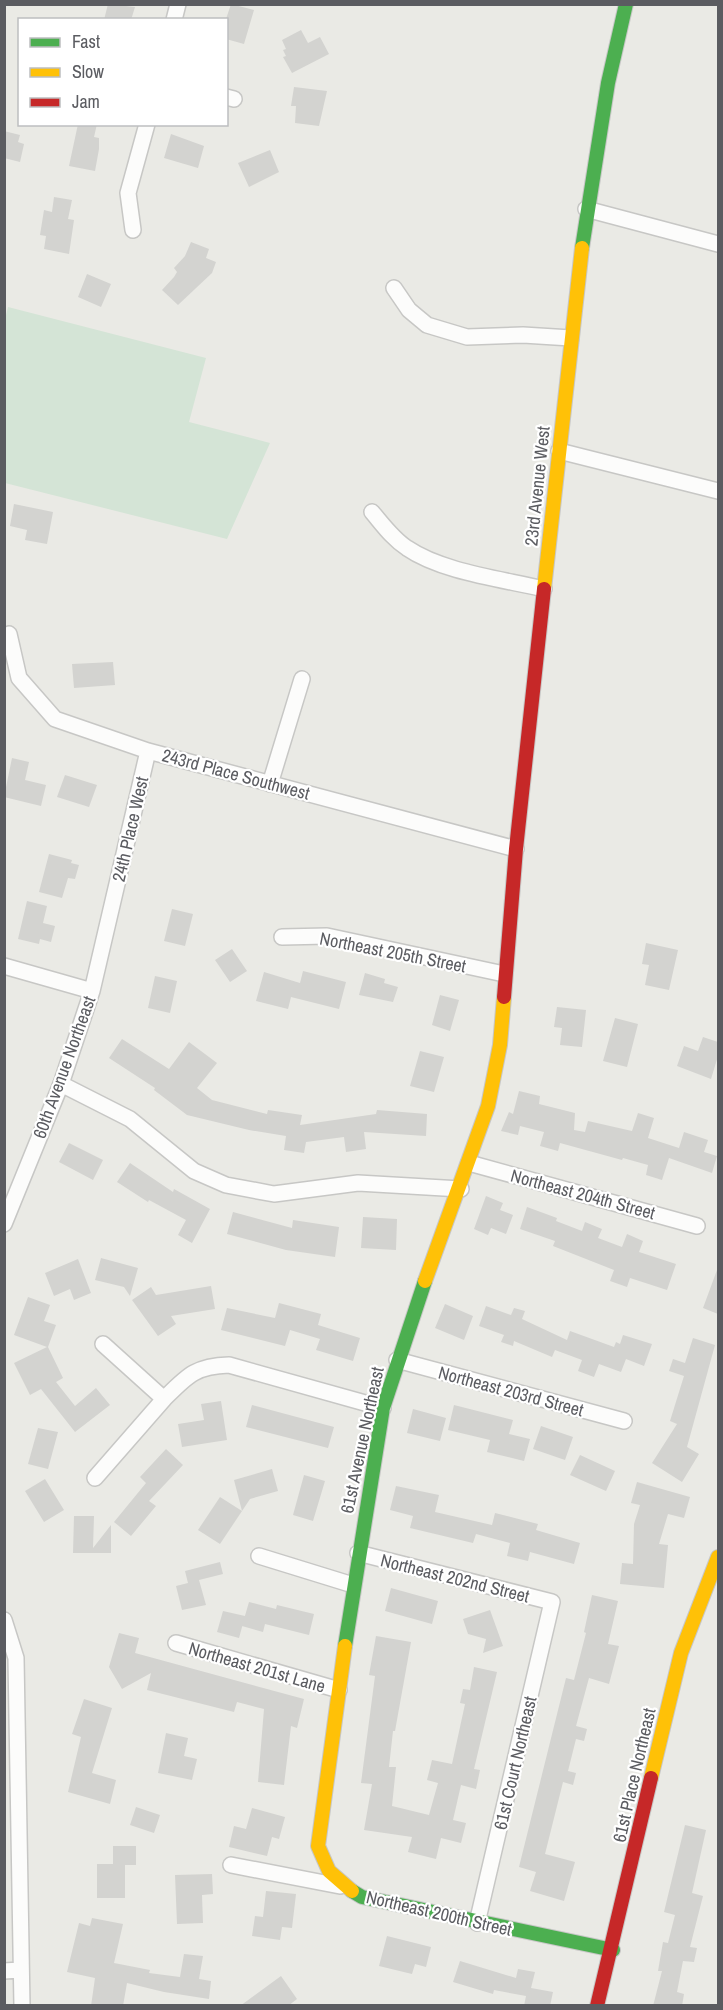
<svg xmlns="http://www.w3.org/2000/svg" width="723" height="2010" viewBox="0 0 723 2010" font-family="'Archivo Narrow',sans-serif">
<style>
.green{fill:#d4e4d6}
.building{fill:#d3d3d0}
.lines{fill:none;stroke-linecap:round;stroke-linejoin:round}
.street-casing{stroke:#c7c7c5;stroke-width:18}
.fast-casing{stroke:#c7c7c6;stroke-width:16}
.slow-casing{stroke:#c7c7c6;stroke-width:16}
.jam-casing{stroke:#c7c7c6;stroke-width:16}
.street{stroke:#fcfcfb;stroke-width:15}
.fast{stroke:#4caf50;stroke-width:14}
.slow{stroke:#ffc107;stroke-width:14}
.jam{stroke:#c62828;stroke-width:14}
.labels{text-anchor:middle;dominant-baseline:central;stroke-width:4.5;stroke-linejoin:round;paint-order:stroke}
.street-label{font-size:18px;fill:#5b5c61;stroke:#fff}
</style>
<rect width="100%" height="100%" fill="#eaeae5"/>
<path class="green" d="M8 307 206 358 189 422 270 443 227 539 5 483 4 323Z"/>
<path class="building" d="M108 4 135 7 131 20H104Z
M231 4 254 10 244 44 226 39V19Z
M301 30 308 43 320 37 329 54 292 73 283 57 286 56 283 50 286 49 282 40Z
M294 87 327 91 319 126 295 123 296 106H291Z
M78 124H97L94 137 99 138V149L95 171 69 166Z
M4 131 20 135 18 142 24 144 20 162 4 158Z
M171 134 204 146 198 168 164 158Z
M270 150 279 172 249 187 238 163Z
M54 197 72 200 68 219 74 220 69 254 44 249 46 236 40 235 44 210 52 212Z
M191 242 209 249 206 258 216 262 212 273 178 305 162 290 174 277 177 272 174 268 185 256Z
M87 274 111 284 101 307 78 297Z
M14 504 53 512 47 544 25 540 27 530 10 526Z
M113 662 115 685 74 688 72 664Z
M12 758 29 762 25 780 46 785 41 806 4 797Z
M65 775 97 785 89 807 57 797Z
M49 854 72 860 71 863 79 865 75 879 68 878 62 898 39 892Z
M27 901 47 906 43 923 55 926 51 942 40 939 39 944 18 939Z
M172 909 193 914 185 946 164 941Z
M646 943 678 950 669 990 645 985 649 965 642 964Z
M232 949 247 971 230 982 215 960Z
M303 971 346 982 339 1009 291 997 288 1009 256 1001 264 972 300 983Z
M365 973 385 979 384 983 398 987 393 1002 359 995Z
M155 976 177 981 170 1013 148 1008Z
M440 995 459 1000 450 1031 432 1025Z
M557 1007 586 1010 582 1047 560 1045 562 1028 554 1027Z
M615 1018 638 1024 627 1067 603 1061Z
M703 1037 718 1042V1056L711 1079 677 1066 684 1046 698 1051Z
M122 1039 169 1069 189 1042 217 1063 197 1088 212 1100 267 1114 268 1110 302 1115 300 1125 376 1114 377 1110 427 1114 426 1136 364 1132 366 1149 346 1152 344 1137 306 1142 304 1153 284 1150 286 1136 249 1130 187 1115 154 1090 155 1088 109 1058Z
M420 1051 444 1057 434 1092 410 1086Z
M519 1091 540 1096 539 1104 575 1113 574 1130 585 1132 588 1121 632 1131 638 1113 654 1118 648 1138 679 1148 684 1132 708 1140 704 1152 717 1156 712 1173 669 1158 662 1180 646 1175 648 1165 623 1158 622 1160 560 1143 558 1151 540 1146 544 1132 520 1126 518 1135 501 1131 509 1112 513 1114Z
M69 1143 103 1160 93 1180 59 1162Z
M130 1163 173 1192 174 1189 210 1209 192 1243 178 1235 186 1220 149 1200 148 1202 117 1182Z
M486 1196 503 1203 500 1210 513 1215 506 1234 491 1228 488 1235 474 1229Z
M527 1207 557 1218 556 1221 582 1231 585 1222 602 1229 598 1238 622 1247 627 1234 643 1241 639 1252 676 1264 667 1290 630 1278 627 1287 610 1281 614 1270 553 1246 555 1241 520 1229Z
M233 1212 292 1228 293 1220 339 1227 335 1257 286 1250 227 1234Z
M363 1217 397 1219 396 1250 361 1248Z
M101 1258 138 1268 130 1296 124 1287 95 1280Z
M78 1259 91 1293 74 1300 70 1289 54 1296 45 1273Z
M717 1270 718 1271V1314L703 1308Z
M211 1286 215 1309 171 1316 176 1324 158 1336 132 1300 151 1287 156 1295Z
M28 1297 50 1305 44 1321 56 1325 48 1347 63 1378 56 1382 75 1406 96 1388 110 1405 75 1432 41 1389 30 1395 14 1363 47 1347 14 1335Z
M279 1303 321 1314 318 1325 360 1338 353 1361 316 1350 320 1339 290 1330 285 1346 221 1330 227 1308 275 1318Z
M445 1304 473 1316 464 1340 435 1328Z
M486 1306 511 1315 514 1308 525 1311 522 1319 567 1340 570 1331 614 1347 616 1342 620 1344 623 1335 652 1344 644 1366 626 1359 621 1372 599 1364 594 1377 578 1371 582 1360 555 1350 552 1357 514 1341 513 1346 501 1342 504 1335 479 1326Z
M693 1338 715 1345 687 1447 699 1454 682 1482 652 1463 677 1424 670 1421 684 1376 669 1371 673 1359 685 1363Z
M221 1401 227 1440 182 1447 178 1424 204 1420 201 1404Z
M252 1405 334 1427 328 1448 246 1427Z
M454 1405 513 1420 509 1434 530 1439 524 1461 487 1452 490 1440 448 1430Z
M413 1409 446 1418 440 1441 407 1433Z
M541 1426 573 1437 565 1460 533 1449Z
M38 1428 58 1432 48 1469 28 1464Z
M166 1449 183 1465 149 1501 156 1506 131 1536 114 1522 146 1483 140 1477Z
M580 1455 615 1471 606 1491 570 1475Z
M272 1469 278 1491 250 1499 242 1511 234 1480Z
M304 1475 325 1481 313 1521 293 1515Z
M45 1479 64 1510 44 1522 25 1491Z
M637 1482 690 1497 684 1518 668 1514 659 1544 668 1545 664 1588 620 1584 622 1563 633 1564 634 1524 640 1505 631 1503Z
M396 1486 439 1495 435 1512 492 1525 495 1513 538 1524 536 1530 580 1543 574 1564 530 1552 528 1561 507 1556 510 1543 476 1534 473 1543 410 1528 413 1516 390 1510Z
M220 1497 242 1511 220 1544 198 1530Z
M74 1516H94L93 1548 111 1525V1553H73Z
M220 1562 223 1574 199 1580 206 1605 182 1610 176 1586 188 1583 185 1571Z
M391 1588 438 1601 432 1624 385 1611Z
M592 1595 618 1601 608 1644 619 1646 609 1684 589 1678 576 1726 587 1729 584 1741 576 1739 568 1771 576 1773 573 1785 563 1782 545 1854 575 1862 564 1901 530 1891 536 1872 519 1867 566 1678 574 1680 586 1633 584 1632Z
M249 1602 276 1609 277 1605 314 1614 309 1635 265 1624 263 1632 242 1626Z
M490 1610 503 1646 483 1653 486 1639 468 1634 463 1619Z
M223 1611 245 1616 239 1638 217 1632Z
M119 1633 139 1638 135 1653 304 1699 297 1728 291 1726 284 1785 258 1782 264 1709 237 1702 234 1712 147 1690 151 1673 122 1689 109 1667Z
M376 1636 411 1642 395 1731H393L389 1767H396L392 1806 429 1815 438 1783 427 1780 432 1760 452 1764 465 1704 460 1703 463 1689 470 1690 474 1667 497 1672 474 1769 480 1770 476 1789 461 1785 453 1820 466 1823 461 1843 441 1838 436 1859 408 1852 412 1837 364 1830 372 1784 361 1783 375 1676 369 1675Z
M84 1699 112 1708 92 1773 116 1780 110 1804 68 1792 81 1737 72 1734Z
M166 1733 188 1738 184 1756 197 1759 192 1780 158 1773Z
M136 1807 160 1815 154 1833 130 1825Z
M252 1808 285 1817 279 1839 272 1837 267 1856 229 1847 234 1826 246 1829Z
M685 1825 706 1830 692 1893 703 1896 690 1947 697 1948 694 1962 683 1961 677 1992 684 1994 682 2006H653L662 1971H658L663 1942 668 1943 675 1915 664 1912Z
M113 1846H136V1865H125V1898H97V1864H113Z
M212 1874 213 1894 202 1895 203 1923 177 1924 175 1875Z
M266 1891 296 1894 292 1928 282 1927 280 1940 252 1936 255 1916 263 1917Z
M92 1918 123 1924 114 1963 150 1970 149 1973 180 1977 184 1954 203 1956 199 1979 211 1981 209 1999 164 1992 127 1983 123 2006H91L95 1978 67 1972 79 1923 90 1926Z
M387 1936 431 1947 426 1967 415 1964 412 1974 379 1966Z
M460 1961 516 1978 518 1969 535 1972 531 1988 553 1992 550 2006H524L526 1996 494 1990 493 1994 453 1982Z
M281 1976 297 1999 288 2006H240Z"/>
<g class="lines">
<defs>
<path id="street" d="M174 20 178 4
M226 97 234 99
M586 209 718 244
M133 230 128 193 147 124
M394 288 409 310 427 325 467 337 523 335 571 338
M559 451 718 491
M372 512C383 525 393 539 407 548 442 572 502 579 544 589
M9 634 19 678 55 719 148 751 516 849
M270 784 302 679
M282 937 327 936 504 974
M4 966 92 991
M61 1084 130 1119 194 1171 226 1185 274 1194 358 1183 461 1189
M469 1163 697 1226
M4 1224 61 1084 92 991 148 751
M103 1344 164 1399C187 1376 195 1366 229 1365L383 1408
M397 1360 624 1421
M95 1478 164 1399
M358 1553 552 1602 477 1923
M259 1556 353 1585
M4 1620 16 1658 22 2006
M176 1643 339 1690
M231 1865 340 1886
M4 1971 20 1970"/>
<path id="fast" d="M582 248 608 83 626 4
M345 1646 383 1408 425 1281
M352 1891 362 1897 613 1950"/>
<path id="slow" d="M544 589 582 248
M425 1281 488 1106 500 1045 504 997
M345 1646 318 1846 329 1871 352 1891
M651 1778 681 1653 718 1557"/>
<path id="jam" d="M504 997 516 849 544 589
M597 2006 651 1778"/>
</defs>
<use href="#street" class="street-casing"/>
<use href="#fast" class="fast-casing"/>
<use href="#slow" class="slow-casing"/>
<use href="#jam" class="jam-casing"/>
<use href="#street" class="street"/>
<use href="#fast" class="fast"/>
<use href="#slow" class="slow"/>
<use href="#jam" class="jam"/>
</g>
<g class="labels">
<g class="street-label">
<text transform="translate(537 486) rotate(-84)">23rd Avenue West</text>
<text transform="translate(236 774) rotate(15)">243rd Place Southwest</text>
<text transform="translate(130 829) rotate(-77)">24th Place West</text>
<text transform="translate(393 952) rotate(11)">Northeast 205th Street</text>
<text transform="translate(64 1067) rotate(-70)">60th Avenue Northeast</text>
<text transform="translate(583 1194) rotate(15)">Northeast 204th Street</text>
<text transform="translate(511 1391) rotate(15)">Northeast 203rd Street</text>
<text transform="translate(362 1440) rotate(-78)">61st Avenue Northeast</text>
<text transform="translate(455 1578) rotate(14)">Northeast 202nd Street</text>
<text transform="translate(257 1667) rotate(16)">Northeast 201st Lane</text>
<text transform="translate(515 1763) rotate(-77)">61st Court Northeast</text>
<text transform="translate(634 1775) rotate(-77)">61st Place Northeast</text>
<text transform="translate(439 1913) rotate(13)">Northeast 200th Street</text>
</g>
</g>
<rect width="723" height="2010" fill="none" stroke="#5b5c61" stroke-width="12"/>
<rect x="18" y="18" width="210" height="108" fill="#ffffff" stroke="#bdbec0" stroke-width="1.5"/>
<rect x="30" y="38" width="30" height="9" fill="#4caf50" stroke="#bdbec0" stroke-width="1.5"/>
<text x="72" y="48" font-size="18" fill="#5b5c61">Fast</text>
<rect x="30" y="68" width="30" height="9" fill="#ffc107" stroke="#bdbec0" stroke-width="1.5"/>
<text x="72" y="78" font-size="18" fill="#5b5c61">Slow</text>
<rect x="30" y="98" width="30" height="9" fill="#c62828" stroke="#bdbec0" stroke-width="1.5"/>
<text x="72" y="108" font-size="18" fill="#5b5c61">Jam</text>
</svg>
